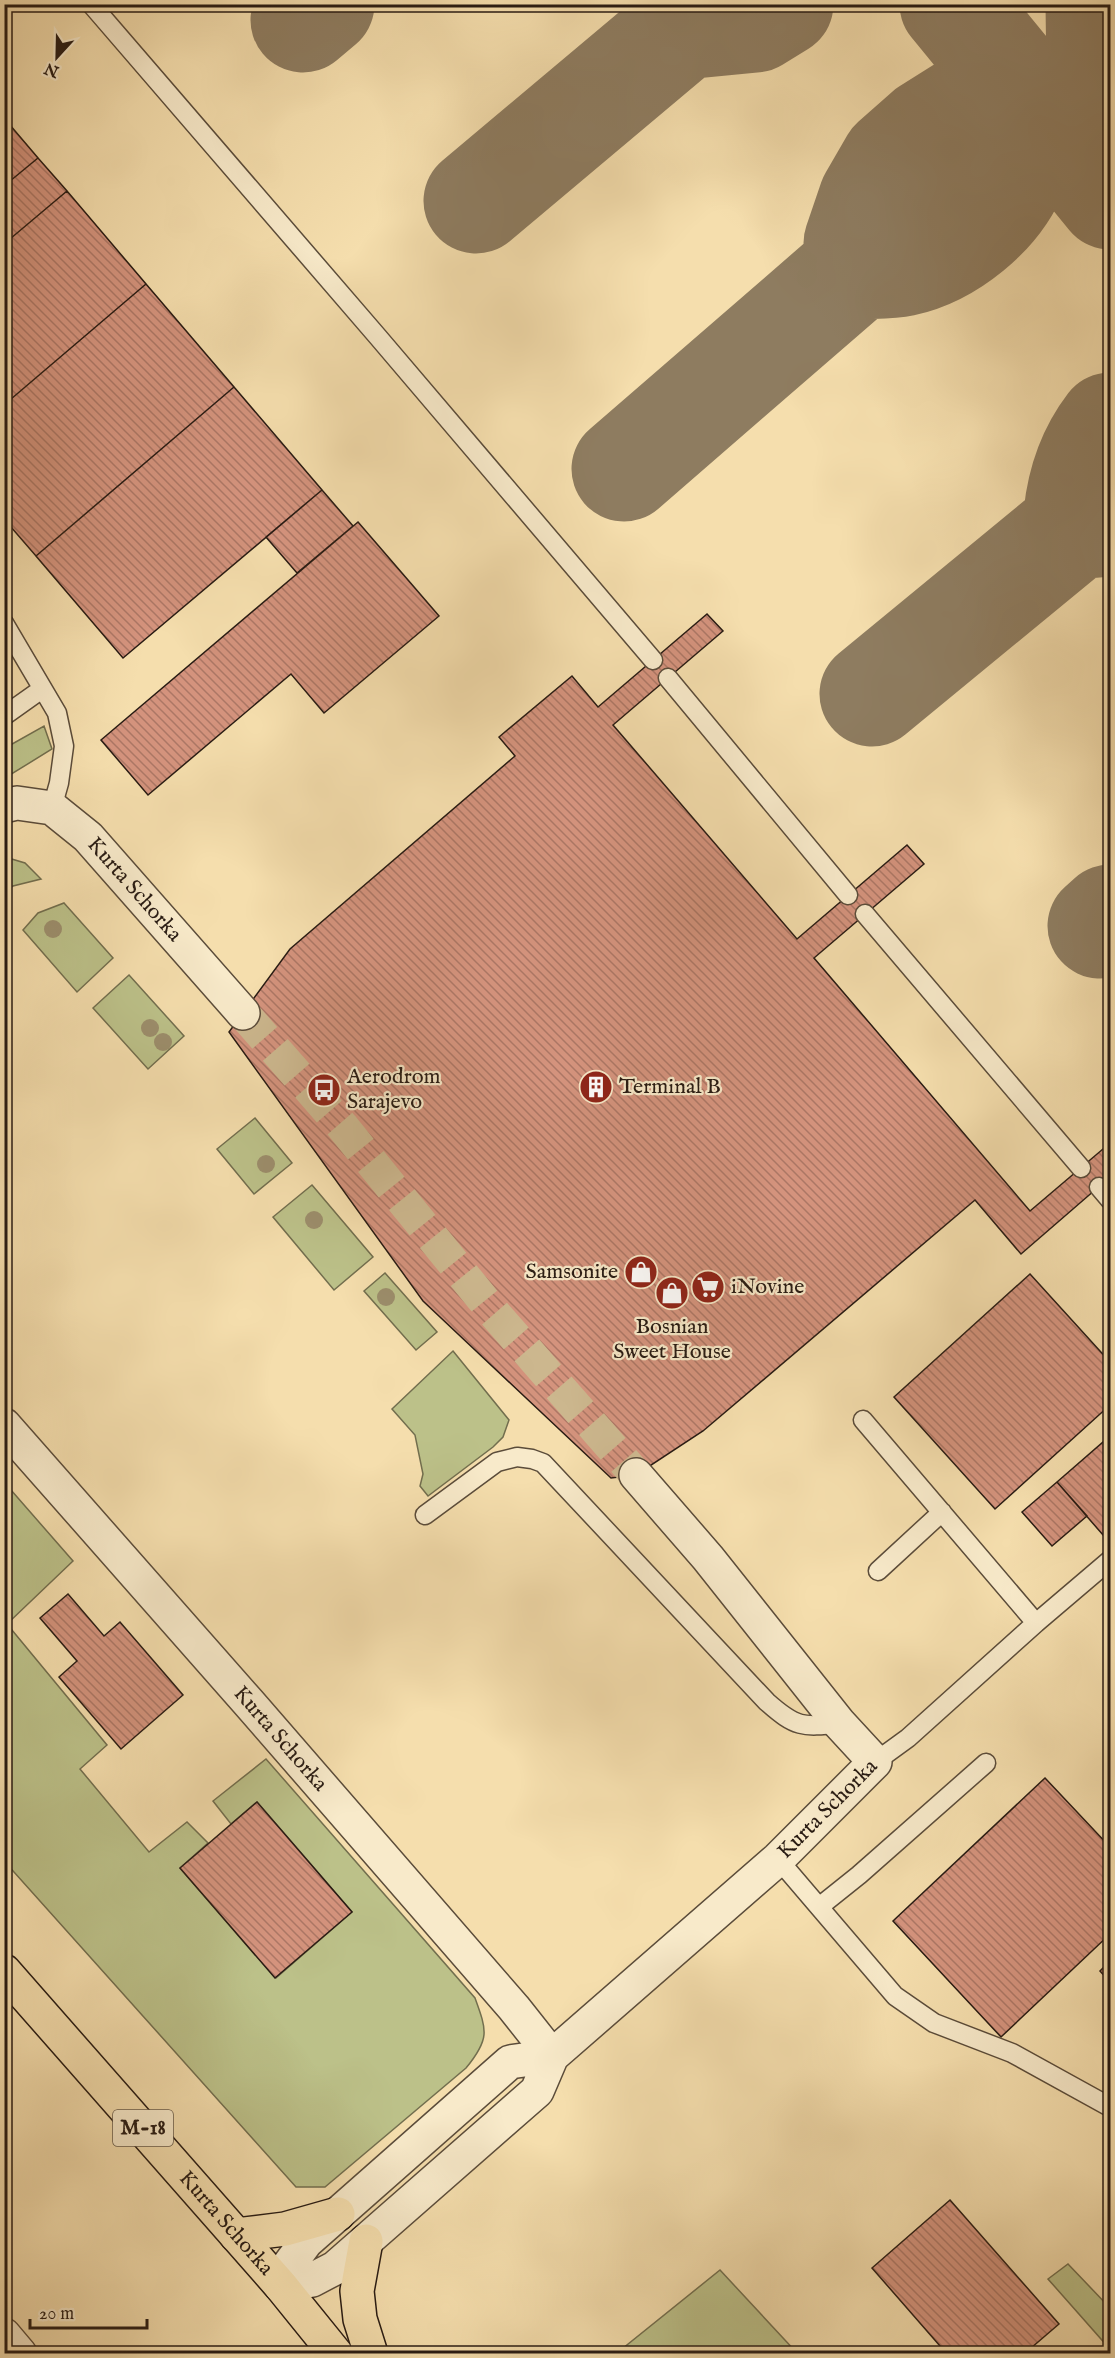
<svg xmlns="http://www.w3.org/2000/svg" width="1115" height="2358" viewBox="0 0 1115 2358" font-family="'IM FELL English',serif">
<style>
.grass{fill:#bcc189;stroke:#726e4e;stroke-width:1.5}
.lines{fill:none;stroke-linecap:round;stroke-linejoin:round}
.taxiway{stroke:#8e7c60;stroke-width:105}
.building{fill:url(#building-back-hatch);stroke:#281b13;stroke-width:1.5}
.minor-tunnel{stroke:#ccb78e;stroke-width:33;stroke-dasharray:33 16;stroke-linecap:butt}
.service-casing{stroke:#5b4c3a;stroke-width:21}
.minor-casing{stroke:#5b4c3a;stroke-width:36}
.primary-casing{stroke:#281b13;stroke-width:36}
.service{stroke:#f8eaca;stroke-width:18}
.minor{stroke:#f8eaca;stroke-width:33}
.primary{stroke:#f5dead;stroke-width:33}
.tree{fill:#9c8e6c}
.labels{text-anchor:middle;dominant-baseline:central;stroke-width:4.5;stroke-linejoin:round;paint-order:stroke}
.shield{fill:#f8eaca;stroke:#66594a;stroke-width:1.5}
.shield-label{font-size:21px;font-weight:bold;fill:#281b13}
.street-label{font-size:22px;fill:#281b13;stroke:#f8eaca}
.poi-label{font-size:22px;fill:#281b13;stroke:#f8eaca;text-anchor:start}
</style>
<defs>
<pattern id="building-back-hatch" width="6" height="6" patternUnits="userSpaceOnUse" patternTransform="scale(1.5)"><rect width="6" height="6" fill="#d4937d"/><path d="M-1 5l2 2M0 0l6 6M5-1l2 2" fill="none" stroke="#ac7765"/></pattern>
</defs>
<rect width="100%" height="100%" fill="#f5dead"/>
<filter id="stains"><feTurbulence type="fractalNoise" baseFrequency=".00333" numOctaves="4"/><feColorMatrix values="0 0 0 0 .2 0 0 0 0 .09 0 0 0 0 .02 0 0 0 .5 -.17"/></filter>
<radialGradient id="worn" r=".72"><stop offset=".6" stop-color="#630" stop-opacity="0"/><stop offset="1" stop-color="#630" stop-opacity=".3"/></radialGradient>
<path class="grass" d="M44 726 52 749 5 778V748Z
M5 857 25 863 41 879 13 886 5 891Z
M64 903 113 958 77 992 23 930 38 913Z
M129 975 184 1036 148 1069 93 1008Z
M255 1118 292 1163 254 1194 217 1149Z
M312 1185 373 1257 334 1290 273 1217Z
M385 1273 437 1332 416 1350 364 1291Z
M453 1351 509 1420 503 1437 493 1447 428 1496 420 1486 423 1474 415 1435 392 1409Z
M4 1482 73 1561 7 1624 107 1745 80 1769 149 1852 187 1822 208 1843 180 1868 276 1978 352 1912 257 1802 231 1824 213 1801 266 1759 475 1998C487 2031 490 2039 466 2068L325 2187H296L5 1862Z
M1068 2264 1110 2308V2353L1108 2347 1048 2279Z
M720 2270 797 2353H617Z"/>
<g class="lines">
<path class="taxiway" d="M683 4V27L755 20 781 4
M952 4 1110 197
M1098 4 1099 78 1110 176
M303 20 322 4
M1029 98C1027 122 1025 147 1016 170 998 215 949 254 903 264 888 267 872 266 857 267L856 243 871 199 893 161 927 131 962 109 993 101Z
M476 201 683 27
M1110 425C1087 455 1077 489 1075 527L1110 524
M624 469 857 267
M872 694 1075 527
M1100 926 1110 917"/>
</g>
<path class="building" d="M4 118 38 158 4 186Z
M38 158 67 191 4 244V186Z
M67 191 146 284 4 405V244Z
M146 284 234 387 36 556 4 519V405Z
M234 387 322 490 123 658 36 556Z
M322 490 353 526 297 573 266 537Z
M358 522 439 616 324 713 291 674 148 795 101 740Z
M707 614 723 631 613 725 797 939 907 845 924 864 814 958 1030 1211 1110 1143V1177L1021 1254 975 1200 703 1431 636 1475 611 1478 423 1301 229 1032 290 949 515 756 499 737 572 676 598 707Z
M1030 1274 1110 1362V1405L995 1509 894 1397Z
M1110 1436V1543L1057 1482Z
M1057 1482 1087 1516 1052 1546 1022 1512Z
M68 1594 104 1636 120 1622 183 1695 121 1749 59 1677 77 1661 40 1618Z
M1045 1778 1110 1847V1934L1001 2037 893 1921Z
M257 1802 352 1912 275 1978 180 1868Z
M1110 1961V1982L1100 1971Z
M950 2200 1059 2324 1024 2354H947L872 2268Z"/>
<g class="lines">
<path class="minor-tunnel" d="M243 1013 342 1126 494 1313 636 1475"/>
<defs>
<path id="service" d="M91 4 378 337 653 660
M4 623 57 713 64 746 59 783 52 808
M668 678 848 895
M4 716 42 689
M865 914 1081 1168
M1099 1187 1110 1200
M863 1420 1036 1623
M425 1515 497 1462 517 1457 532 1459 543 1463 767 1702C795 1727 803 1728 839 1723
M878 1571 942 1512
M875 1762 908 1738 1036 1623 1110 1560
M778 1859 895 1996 934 2023 1012 2053 1110 2107
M819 1907 859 1875 986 1763"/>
<g id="minor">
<path id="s1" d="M4 806 17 803 52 808 88 837 243 1013"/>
<path id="s2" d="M4 1425 249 1703 514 2008 552 2056"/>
<path id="s3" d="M552 2056 510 2062 306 2242 289 2265 281 2286 312 2280 335 2268 537 2091 552 2056 778 1859 875 1762 839 1723 708 1558 636 1475"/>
<path d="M4 2335 20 2354"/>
</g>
<g id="primary">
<path id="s4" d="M4 1971 281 2286 336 2354"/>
<path d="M236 2235 285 2229 338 2214"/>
<path d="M366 2241 357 2291 360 2319 371 2354"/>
</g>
</defs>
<use href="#service" class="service-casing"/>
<use href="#minor" class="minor-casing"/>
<use href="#primary" class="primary-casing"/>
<use href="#service" class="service"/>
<use href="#minor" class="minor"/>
<use href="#primary" class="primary"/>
</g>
<g class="tree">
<circle cx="53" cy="929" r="9"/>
<circle cx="150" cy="1028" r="9"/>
<circle cx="163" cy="1042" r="9"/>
<circle cx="266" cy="1164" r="9"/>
<circle cx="314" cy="1220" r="9"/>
<circle cx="386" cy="1297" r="9"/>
</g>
<defs>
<symbol id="building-disc" viewBox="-11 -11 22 22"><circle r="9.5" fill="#8f2418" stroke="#f8eaca"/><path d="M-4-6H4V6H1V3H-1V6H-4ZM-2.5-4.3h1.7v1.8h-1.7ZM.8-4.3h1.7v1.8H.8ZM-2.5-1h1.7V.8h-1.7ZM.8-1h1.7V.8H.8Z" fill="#fff"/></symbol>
<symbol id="bus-disc" viewBox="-11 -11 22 22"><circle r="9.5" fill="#8f2418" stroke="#f8eaca"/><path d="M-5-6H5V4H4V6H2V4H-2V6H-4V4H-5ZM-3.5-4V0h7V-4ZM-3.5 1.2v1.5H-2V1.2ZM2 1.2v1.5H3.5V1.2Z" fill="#fff"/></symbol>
<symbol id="shop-disc" viewBox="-11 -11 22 22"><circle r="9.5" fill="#8f2418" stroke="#f8eaca"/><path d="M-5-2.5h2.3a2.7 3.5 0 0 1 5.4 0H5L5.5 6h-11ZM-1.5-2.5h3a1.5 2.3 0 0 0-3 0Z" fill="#fff"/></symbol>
<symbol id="supermarket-disc" viewBox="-11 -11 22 22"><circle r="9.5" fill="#8f2418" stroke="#f8eaca"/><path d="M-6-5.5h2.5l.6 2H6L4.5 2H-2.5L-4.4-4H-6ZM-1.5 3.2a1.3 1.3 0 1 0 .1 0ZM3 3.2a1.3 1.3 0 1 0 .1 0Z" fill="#fff"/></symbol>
</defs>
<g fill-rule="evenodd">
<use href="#building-disc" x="577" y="1068" width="38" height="38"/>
<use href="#bus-disc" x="305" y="1071" width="38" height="38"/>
<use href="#shop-disc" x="622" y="1253" width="38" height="38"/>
<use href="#supermarket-disc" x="689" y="1268" width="38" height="38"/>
<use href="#shop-disc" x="653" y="1274" width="38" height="38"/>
</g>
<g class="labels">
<rect class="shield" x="113" y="2110" width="60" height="36" rx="4.5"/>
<g class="shield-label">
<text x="143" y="2128">M-18</text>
</g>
<g class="street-label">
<text stroke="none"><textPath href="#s1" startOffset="165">Kurta Schorka</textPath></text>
<text stroke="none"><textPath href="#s2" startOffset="418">Kurta Schorka</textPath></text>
<text stroke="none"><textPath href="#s3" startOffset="1100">Kurta Schorka</textPath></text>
<text stroke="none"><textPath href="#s4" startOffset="336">Kurta Schorka</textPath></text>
</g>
<g class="poi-label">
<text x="347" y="1077">Aerodrom<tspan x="347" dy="25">Sarajevo</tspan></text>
<text x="619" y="1087">Terminal B</text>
<text x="618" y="1272" text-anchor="end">Samsonite</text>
<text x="731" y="1287">iNovine</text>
<text x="672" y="1327" text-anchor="middle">Bosnian<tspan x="672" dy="25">Sweet House</tspan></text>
</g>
</g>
<rect width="1115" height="2358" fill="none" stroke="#f5dead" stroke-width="24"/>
<rect x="6" y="6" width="1103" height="2346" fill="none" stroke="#281b13" stroke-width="3"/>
<rect x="12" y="12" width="1091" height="2334" fill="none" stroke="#281b13" stroke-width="1.5"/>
<g transform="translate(57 57) rotate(202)" stroke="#f8eaca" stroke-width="4.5" paint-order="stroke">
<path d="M0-4.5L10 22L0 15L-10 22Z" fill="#281b13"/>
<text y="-9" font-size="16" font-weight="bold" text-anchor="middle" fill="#281b13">N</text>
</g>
<path d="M30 2319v9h117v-9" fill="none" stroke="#281b13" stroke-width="3"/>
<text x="39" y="2319" font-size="18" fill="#281b13" stroke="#f8eaca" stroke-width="4.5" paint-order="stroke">20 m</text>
<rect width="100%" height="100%" filter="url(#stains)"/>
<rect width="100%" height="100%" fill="url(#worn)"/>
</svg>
